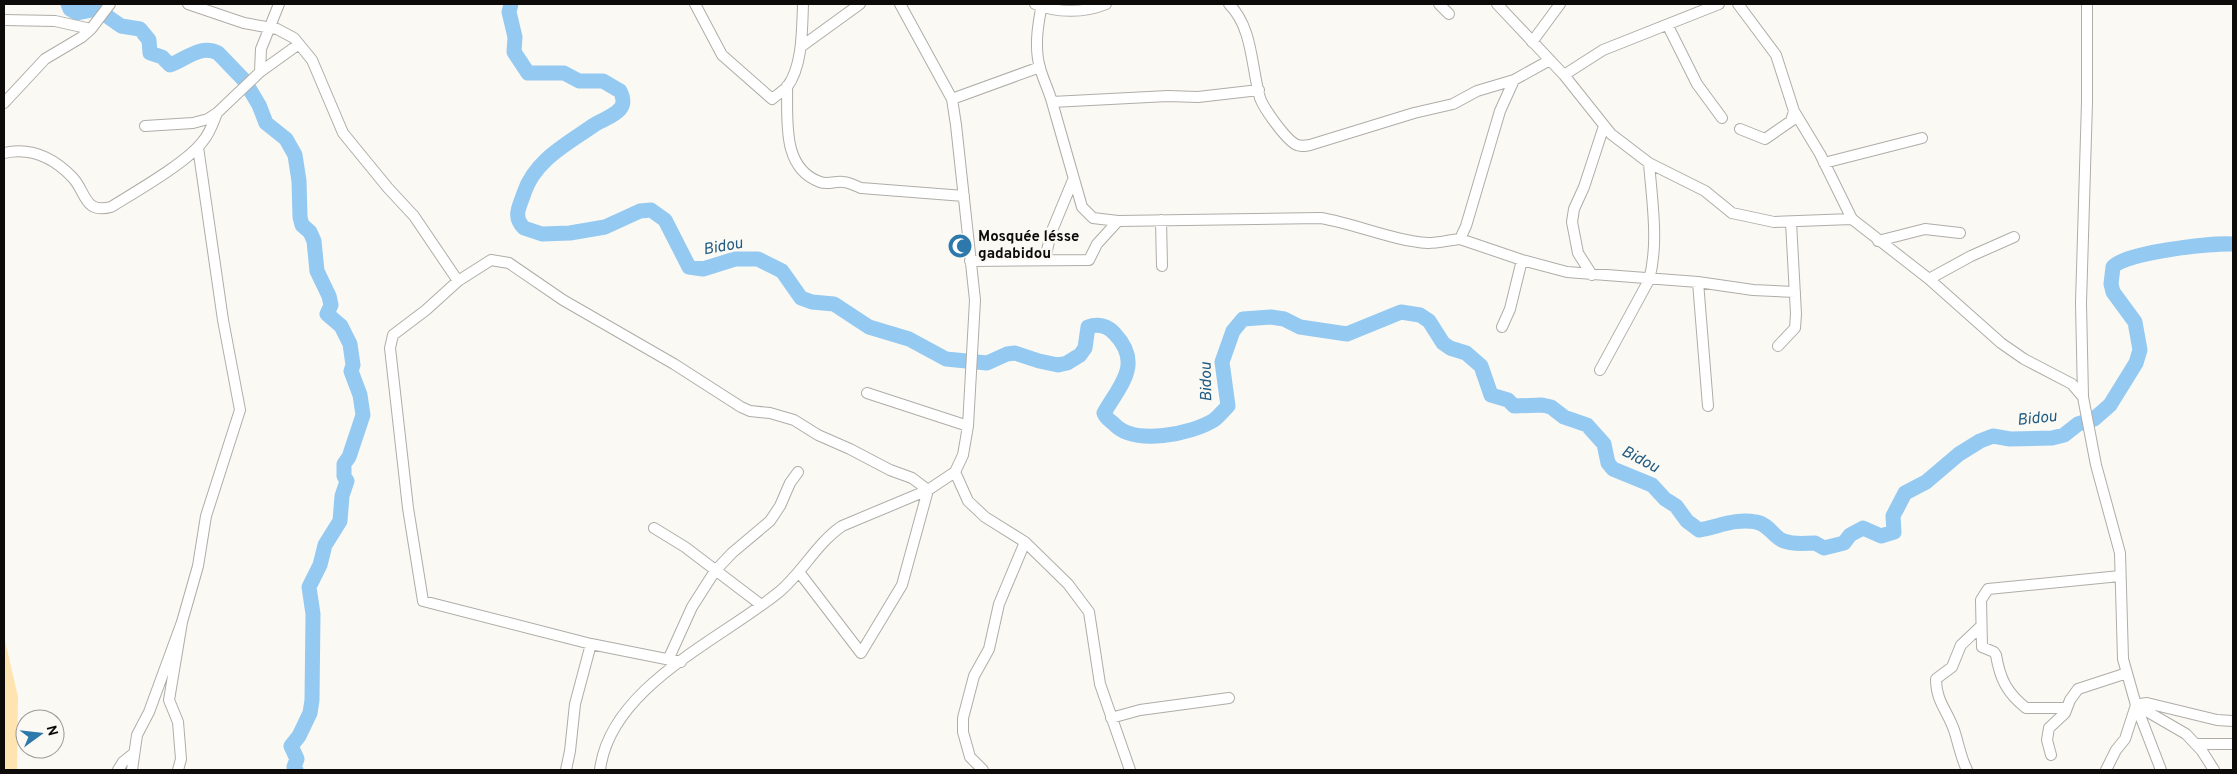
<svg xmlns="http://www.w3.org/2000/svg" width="2237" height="774" viewBox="0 0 2237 774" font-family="Overpass,sans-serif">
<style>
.green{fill:#fee4b0}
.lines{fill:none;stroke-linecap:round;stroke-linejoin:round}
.river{stroke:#94c9f1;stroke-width:15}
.minor-casing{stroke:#afada8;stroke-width:12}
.minor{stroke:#fff;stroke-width:10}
.labels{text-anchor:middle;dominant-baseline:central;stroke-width:5;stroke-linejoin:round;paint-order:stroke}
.poi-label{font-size:15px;font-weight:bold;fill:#0c0b0a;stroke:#fbf9f4;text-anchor:start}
.water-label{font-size:16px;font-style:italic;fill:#225c83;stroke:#fbf9f4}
</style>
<rect width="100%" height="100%" fill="#fbf9f4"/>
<path class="green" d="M4 636 18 697 17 770H4Z"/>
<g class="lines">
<path class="river" d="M68 4 70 9 77 13 97 9 121 26 140 29 149 40 150 53 162 57 170 65C185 60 200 44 218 53L244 80 259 105 266 123 286 139 295 155 299 181 300 217 302 225 310 232 314 241 317 271 329 296 331 305 327 314 341 326 350 344 353 365 351 371 360 395 363 415 349 457 344 464V476L347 481 342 496 340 521 325 545 320 565 309 587 313 614 312 700 310 713 299 736 291 746 297 759 294 767 296 770
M511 4 509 12 515 37 514 52 528 73H564L579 81H603L620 91C623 97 625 103 620 109 613 117 603 119 594 125 567 144 535 160 524 193 520 206 512 216 524 228L542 234 570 233 605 227 640 211 651 210 665 220 689 267 703 269 735 259H758L782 271 801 298 812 302 834 304 869 327 909 339 946 359 987 363 1007 354 1015 353 1039 361 1058 365 1067 363 1080 355 1085 348 1088 327C1098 323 1108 326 1115 334 1143 364 1120 385 1104 413 1106 419 1110 420 1114 424 1134 446 1192 434 1214 420 1219 416 1223 411 1228 406L1222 362 1233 331 1243 319 1271 317 1284 319 1300 327 1347 334 1401 312 1420 315 1429 321 1443 343 1450 348 1466 353 1481 366 1491 395 1508 400 1514 406 1542 405 1551 407 1564 417 1587 425 1604 444 1608 463 1613 469 1652 485 1665 499 1676 506 1687 521 1699 530C1718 527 1735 518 1756 522 1769 524 1774 538 1784 541 1795 545 1805 543 1815 543L1824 548 1844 543 1850 535 1863 528 1881 536 1894 532 1893 516 1905 493 1926 482 1959 454 1980 441 1993 436 2010 439 2052 438 2064 435 2078 424 2094 419 2110 405 2136 363 2140 350 2135 322 2113 292 2111 284 2113 267C2125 252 2213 243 2233 244"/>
<defs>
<path id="minor" d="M188 4 244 23 277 29 294 38 312 60 343 133 388 188 414 216 458 281
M695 4 722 55 772 99C777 95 783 91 787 87 803 66 802 28 803 4
M900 4 952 99 956 125 975 300 968 426 963 455 955 472 968 501 985 517 1025 542 1068 584 1089 612 1100 684 1130 770
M1035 4C1057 13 1084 13 1106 4
M1042 4C1038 24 1034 47 1040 68 1043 79 1049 91 1052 102L1168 96 1198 97 1259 90
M1229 4C1253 28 1251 66 1260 98 1264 109 1285 138 1295 144 1300 147 1304 146 1310 145L1414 113 1453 104 1477 91 1514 80 1550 60
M1439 4 1449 14
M1497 4 1564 75 1611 134 1649 163 1705 191 1732 213 1774 222 1852 219
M1738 4 1776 55 1794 111 1820 154 1852 219 1929 279 2001 343 2024 359 2072 384 2083 397
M2087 4V102L2081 303 2083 397 2096 465 2120 553 2123 659 2136 705 2161 770
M4 20 55 21 91 29 110 4
M1668 26 1697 84 1722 118
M1532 42 1560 4
M802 46 860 4
M260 72 261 49 279 4
M1564 75 1603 50 1719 4
M787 86C788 119 781 168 820 182 828 185 834 181 843 182 849 182 855 186 861 188L964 196
M952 99 1040 67
M1052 102 1082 207 1093 218 1118 221 1321 218C1356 224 1394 241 1428 243 1439 243 1449 240 1460 239L1466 226 1500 111 1514 80
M4 103 45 59 82 37 91 29
M145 126 193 123 208 119 217 113 260 72 299 44
M1740 129 1765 139 1791 121 1794 111
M4 153C31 147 54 158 73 178 86 192 84 214 111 207 135 192 188 162 203 141 210 133 213 123 217 113
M1824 163 1922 138
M1161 220 1162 266
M1460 239 1522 260 1567 272 1698 282 1708 406
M1878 241 1925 229 1960 233
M1045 259 1051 233 1073 180
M970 261 1089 260 1097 244 1118 221
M1592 275 1578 253 1572 222 1574 209 1584 187 1604 126
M1929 279 1971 256 2014 237
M1698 282 1753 290 1795 292
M1502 327 1510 309 1522 260
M1778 346 1795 328 1796 314 1791 222
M1600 370 1649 280C1659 243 1652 201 1649 163
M867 393 968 426
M654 528 685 547 760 604
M182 622 198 566 206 516 240 410 223 320 198 147
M668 660 692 607 715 571 732 553 770 521 780 506 790 483 798 472
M681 662 591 644 423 601 408 508 390 348 393 335 426 310 458 281 491 260 509 263 563 300 674 364 741 407 750 411 770 413 794 420 818 435 850 449 890 470 912 478 928 490 902 585 861 653 799 572
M2140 704 2147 703 2217 720 2233 721
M2136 705 2186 734 2202 751 2214 770
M2066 708H2026C2007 693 2000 679 1996 655L1994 652 1982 647 1981 600 1988 589 2120 576
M1111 718 1140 710 1229 698
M2196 744H2233
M2051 755 2047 740 2049 728 2065 713 2070 700 2078 689 2127 673
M118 770 123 762 133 754
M132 770 137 735 149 712 182 622 169 700 178 722 181 759 178 770
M566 770 570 751 575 704 591 644
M600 770C610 687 720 640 779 592 802 573 817 543 842 526L928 490 955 472
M983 770 970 757 963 732V718L974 676 989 649 999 604 1025 542
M1967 770C1961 758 1959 746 1955 733 1949 712 1936 703 1936 679L1952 667 1961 645 1981 626
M2106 770 2116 750 2125 739 2136 705"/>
</defs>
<use href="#minor" class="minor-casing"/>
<use href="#minor" class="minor"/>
</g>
<defs>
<symbol id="mosque-disc" viewBox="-11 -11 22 22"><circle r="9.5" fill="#2d79ac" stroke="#fbf9f4"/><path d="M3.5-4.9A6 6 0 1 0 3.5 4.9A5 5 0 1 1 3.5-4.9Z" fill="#fff"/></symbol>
</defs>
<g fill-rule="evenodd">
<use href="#mosque-disc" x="946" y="232" width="28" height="28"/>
</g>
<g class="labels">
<g class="poi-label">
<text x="978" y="237">Mosquée lésse<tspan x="978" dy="17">gadabidou</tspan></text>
</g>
<g class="water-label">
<text transform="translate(723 247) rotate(-10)">Bidou</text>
<text transform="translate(1207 382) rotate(-91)">Bidou</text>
<text transform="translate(2037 419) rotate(-6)">Bidou</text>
<text transform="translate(1640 460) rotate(28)">Bidou</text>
</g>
</g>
<rect width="2237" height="774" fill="none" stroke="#0c0b0a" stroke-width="10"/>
<g transform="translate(40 734) rotate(75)"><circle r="24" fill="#fbf9f4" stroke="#9b9a96"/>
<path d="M0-4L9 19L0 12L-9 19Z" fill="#2d79ac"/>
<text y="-8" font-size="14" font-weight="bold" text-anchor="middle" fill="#0c0b0a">N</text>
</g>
</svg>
